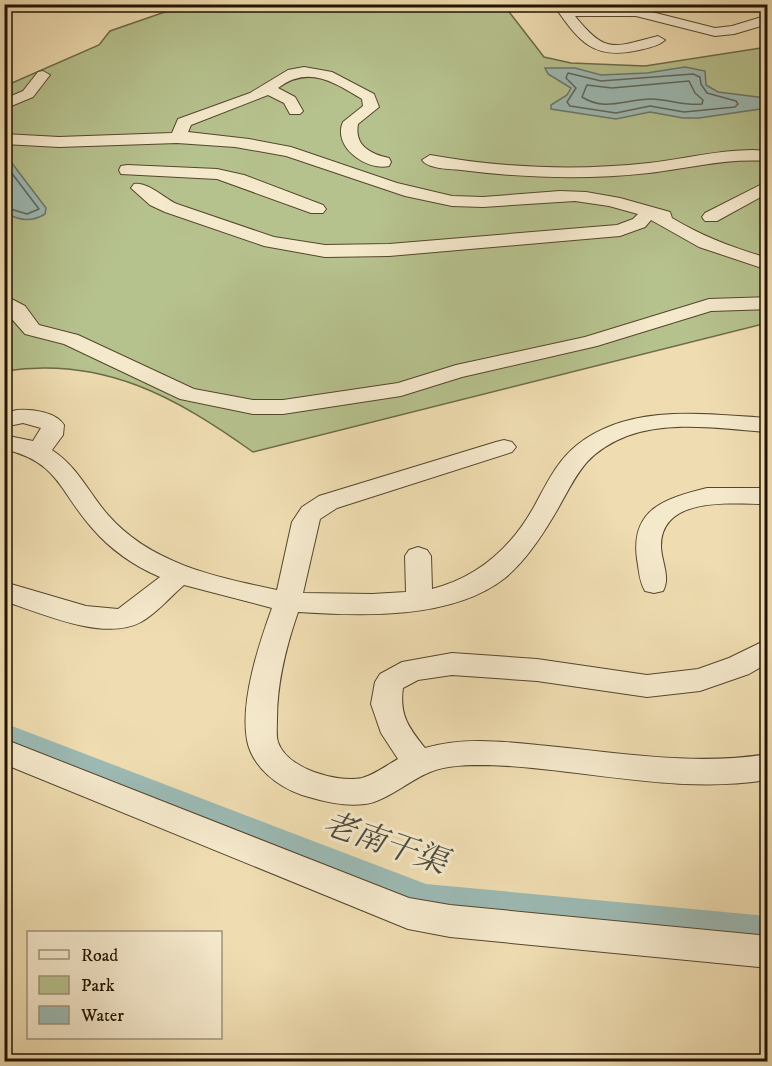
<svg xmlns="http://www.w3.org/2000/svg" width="772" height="1066" viewBox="0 0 772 1066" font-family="'IM FELL DW Pica','Noto Serif SC',serif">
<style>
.green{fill:#b6c28e;stroke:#6c6a47;stroke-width:1.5}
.water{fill:#9cbab4;stroke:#6b776c;stroke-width:1.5}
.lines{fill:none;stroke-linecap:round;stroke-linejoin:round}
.shore{stroke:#5f665a;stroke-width:1.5}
.canal{fill:#9cbab4;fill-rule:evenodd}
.minor-casing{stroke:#55462c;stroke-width:2}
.minor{fill:#f5e9cc;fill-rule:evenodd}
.labels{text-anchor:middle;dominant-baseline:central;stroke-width:6;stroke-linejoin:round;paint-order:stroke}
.near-water-label{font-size:32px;font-style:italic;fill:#4d4d3f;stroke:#f5e9cc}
</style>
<rect width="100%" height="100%" fill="#efddb1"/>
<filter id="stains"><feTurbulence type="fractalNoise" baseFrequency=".00333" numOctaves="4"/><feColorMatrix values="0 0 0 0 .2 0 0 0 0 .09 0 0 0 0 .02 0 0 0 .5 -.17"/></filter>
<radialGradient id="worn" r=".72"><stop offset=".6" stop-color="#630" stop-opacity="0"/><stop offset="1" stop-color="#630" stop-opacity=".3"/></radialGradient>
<path class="green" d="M503 4 544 57 571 63 645 66 767 47V323L253 452C176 397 103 356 5 371V86L99 45 110 31 185 5Z"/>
<path class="water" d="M685 67 705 71 706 85 718 92 767 98V108L699 118H683L650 112 616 119 551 109V105L567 95 571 88 548 74 545 68H575L601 75 647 73Z
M5 154 46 208 45 214C31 223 19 220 5 213Z"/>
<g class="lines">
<path class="shore" d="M568 73 601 81 693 74 700 77 701 84 707 93 736 101 738 104 735 107 684 112 650 106 616 113 570 106 567 102 576 88 566 78Z
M689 81 695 93 703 100 702 104C684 106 668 99 651 99 626 99 605 112 582 97L587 85 612 88Z
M4 163 39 209 27 214 4 207"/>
<path class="canal" d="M4 723 426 884 768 916V938L426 906 4 740Z"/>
<defs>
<path id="minor" d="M553 4H566L569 8H636L715 28 732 26 768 15V24L734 34 715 36 636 16H575C606 55 614 47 658 36L665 40C659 46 648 48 639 50 592 61 578 40 553 4Z
M304 67 332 72 374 94 379 107 358 124C354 146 371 154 389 158L391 162 389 166C367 171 332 147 343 122L363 106 362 99C333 82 309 65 278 88L295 97 303 111 300 114H290L284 103 268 95 191 125 188 132 249 139 291 147 397 183 452 196 483 197 560 191 586 192 620 198 670 212 672 218C702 236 733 248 768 258V270L699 247 651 220 645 227 620 236 389 256 325 257 264 246 165 212 150 205 131 188 134 184C147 181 164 198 177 204L274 237 325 245 389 244 617 225 633 219 638 214 609 206 575 201 483 207 452 206 405 196 286 156 235 147 177 143 59 147 4 144V134L59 137 172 133 178 119 250 93 288 70Z
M43 71 50 75 33 97 4 109V99L23 91 38 72Z
M753 150 768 151V161C727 158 689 168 649 173 586 180 523 178 461 170 450 169 428 169 422 160L430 155C502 168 576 171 649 163 684 159 717 150 753 150Z
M127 165 217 169 244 175 323 205 326 209 323 213H311L217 179 121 174 119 170 121 166Z
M768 181V193L717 221H705L702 217 705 213Z
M4 295 25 306 39 325 78 335 194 389 253 400H283L398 383 456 365 585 337 709 299 768 297V309L711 311 597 346 462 377 401 396 283 414H253L180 399 64 344 25 334 4 310Z
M17 410C32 409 56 412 64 425L63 435 52 450C77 466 89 493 108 515 151 564 216 577 277 590L292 522 302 507 319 496 496 442 504 440 512 442 516 447 512 452 337 508 320 519 303 593 372 594 406 592 405 556 409 550 418 547 427 550 431 556 432 589C479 577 512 547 535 505 547 483 557 461 577 445 630 403 705 414 768 418V432C722 429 671 420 627 436 581 454 576 479 553 517 540 539 524 562 505 578 452 620 361 616 298 612 286 647 277 682 277 719 277 727 276 736 278 742 287 769 337 783 362 778 374 775 387 765 398 759L381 733 371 704 375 682 380 674 402 662 452 653 537 659 647 675 698 669 729 658 768 639V663L749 674 700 691 647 697 537 681 452 675 418 680 403 688C399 715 409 728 425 748 466 736 507 742 548 746 621 753 695 766 768 754V780C674 795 581 768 488 765 468 765 447 765 430 772 410 780 385 802 365 804 344 807 322 801 302 795 278 787 252 767 247 740 240 701 259 644 272 608L184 585C170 597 157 613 141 622 104 642 41 613 4 601V582L86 606 118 609 160 577C134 566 110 549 92 528 59 491 59 462 4 449V435L33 441 41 428 23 423 4 427V413Z
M707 488H768V504C734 504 661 495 661 546 661 561 671 577 663 591L654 593 645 591C639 581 639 570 637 559 630 508 667 498 707 488Z
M4 739 409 898 450 905 768 936V968L450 937 408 929 4 764Z"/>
</defs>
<use href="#minor" class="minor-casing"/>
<use href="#minor" class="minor"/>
</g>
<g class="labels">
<g class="near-water-label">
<text transform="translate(385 844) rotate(19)">老南干渠</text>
</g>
</g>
<rect width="772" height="1066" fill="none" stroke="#efddb1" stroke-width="24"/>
<rect x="6" y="6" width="760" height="1054" fill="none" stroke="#221300" stroke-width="3"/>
<rect x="12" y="12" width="748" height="1042" fill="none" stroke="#221300" stroke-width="1.5"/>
<rect x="27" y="931" width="195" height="108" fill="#f5e9cc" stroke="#a1937a" stroke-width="1.5"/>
<rect x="39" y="950" width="30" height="9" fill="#f5e9cc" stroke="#a1937a" stroke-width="1.5"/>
<text x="81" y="961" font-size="18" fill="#221300">Road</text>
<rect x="39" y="976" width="30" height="18" fill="#b6c28e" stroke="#a1937a" stroke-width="1.5"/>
<text x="81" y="991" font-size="18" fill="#221300">Park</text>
<rect x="39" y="1006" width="30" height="18" fill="#9cbab4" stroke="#a1937a" stroke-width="1.5"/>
<text x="81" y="1021" font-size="18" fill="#221300">Water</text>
<rect width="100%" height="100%" filter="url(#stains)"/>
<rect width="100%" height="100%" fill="url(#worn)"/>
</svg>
